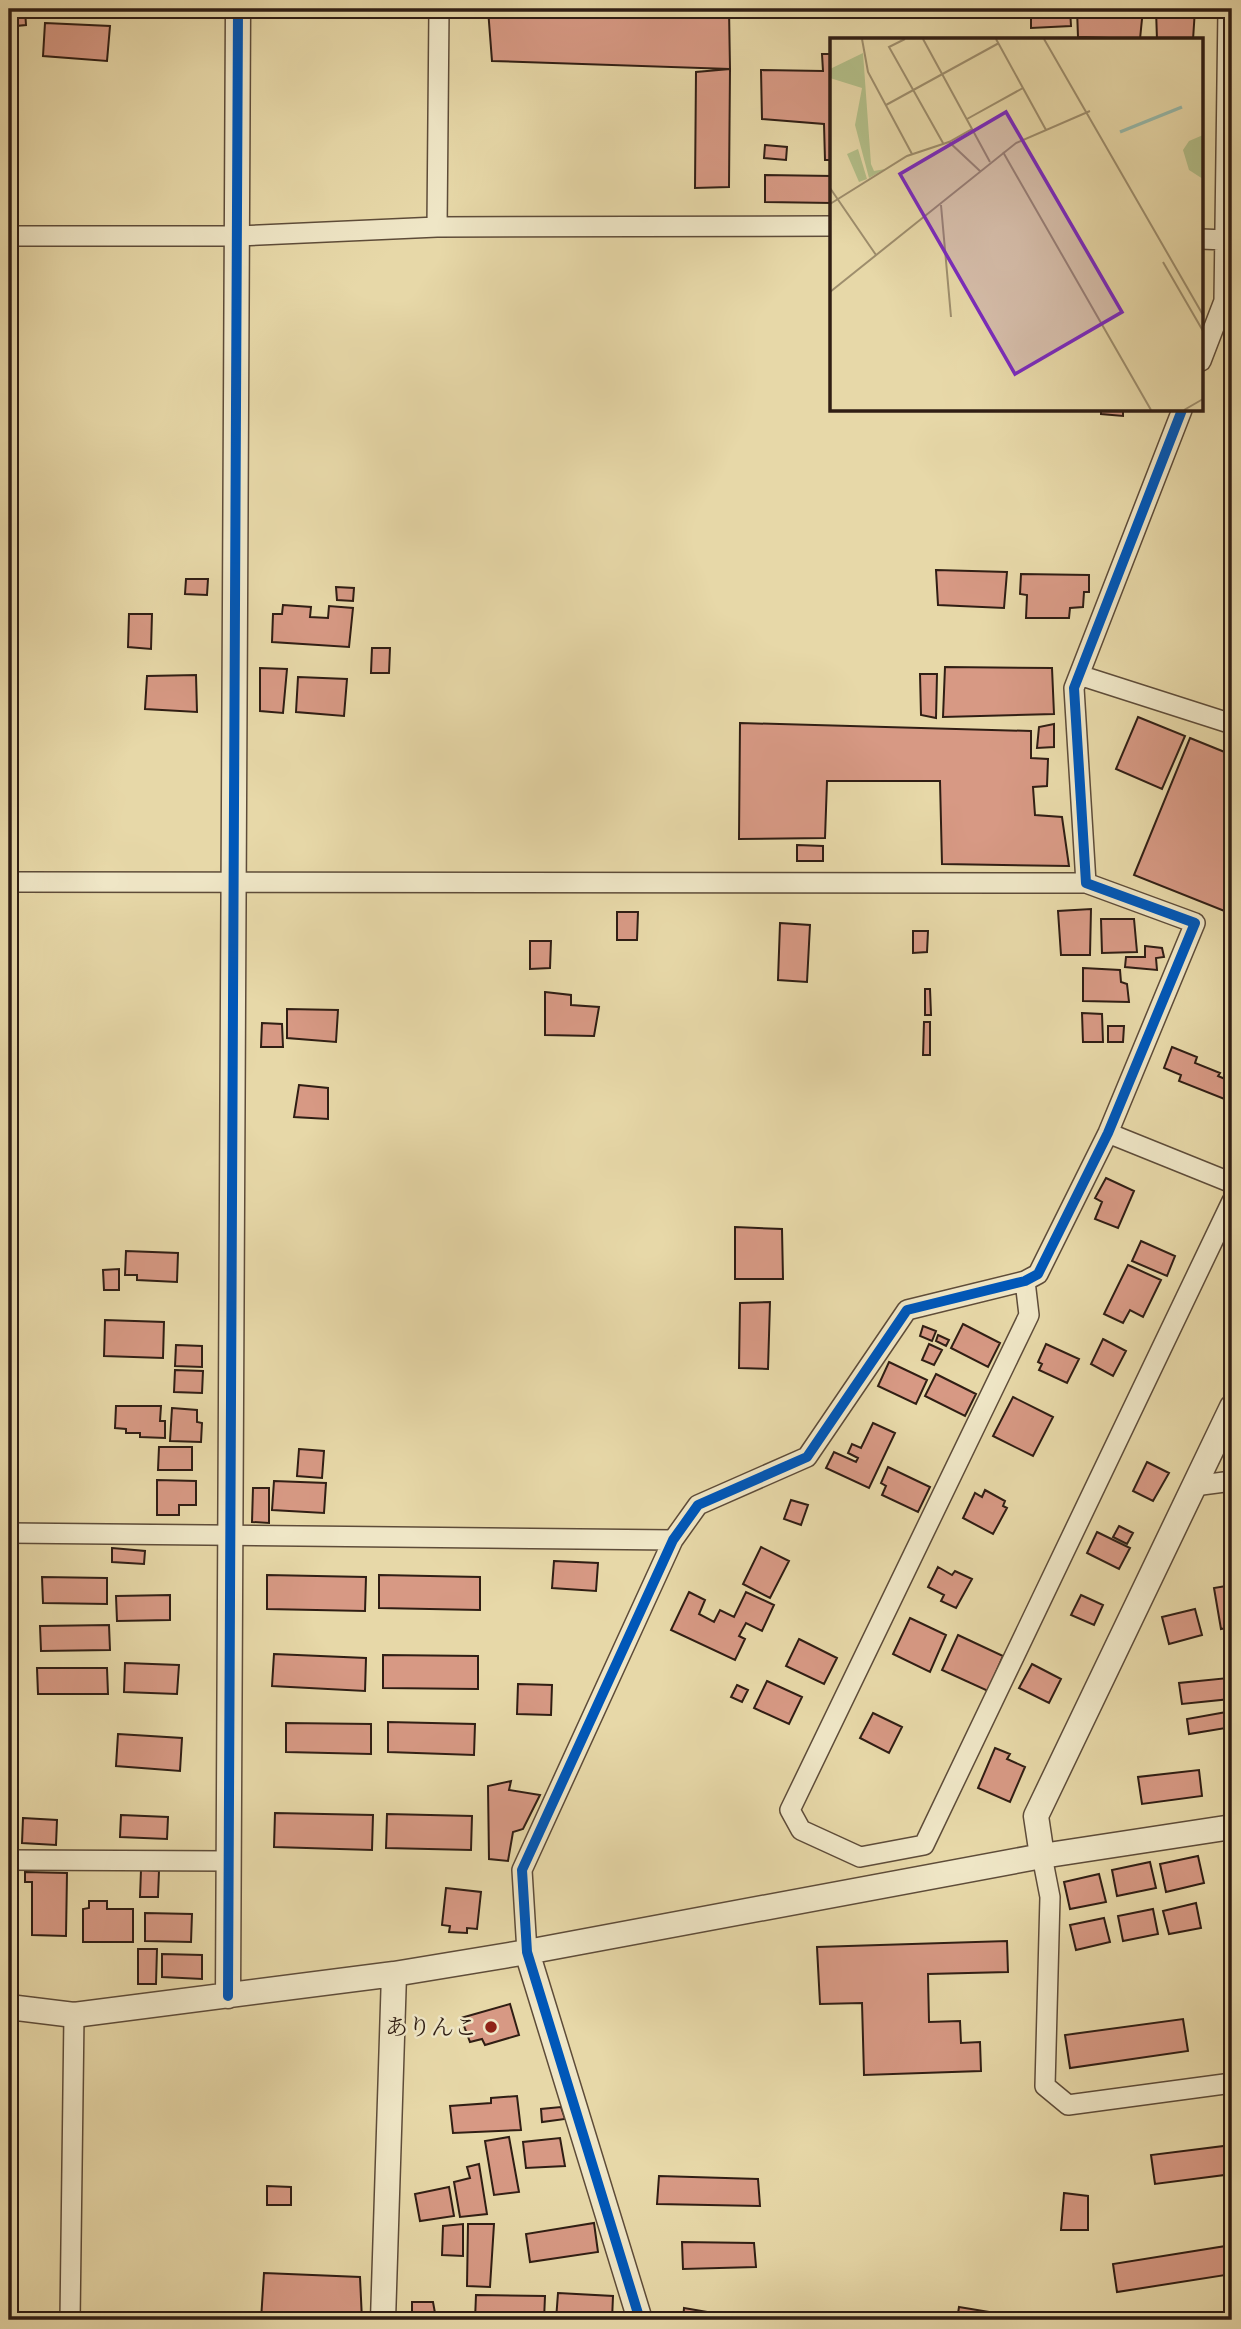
<svg xmlns="http://www.w3.org/2000/svg" width="1241" height="2329" viewBox="0 0 1241 2329" font-family="'IM FELL Double Pica','Noto Serif JP',serif">
<style>
.building{fill:#d79984;stroke:#301e14;stroke-width:2}
.lines{fill:none;stroke-linecap:round;stroke-linejoin:round}
.minor-casing{stroke:#5e4c39;stroke-width:22}
.tertiary-casing{stroke:#5e4c39;stroke-width:27}
.minor{stroke:#efe6c6;stroke-width:19}
.tertiary{stroke:#efe6c6;stroke-width:24}
.cycleway-casing{stroke:#efe6c6;stroke-width:15}
.cycleway{stroke:#0057b8;stroke-width:10}
.poi-dot{fill:#8f2418;stroke:#efe6c6;stroke-width:2.5}
.labels{text-anchor:middle;dominant-baseline:central;stroke-width:5;stroke-linejoin:round;paint-order:stroke}
.poi-label{font-size:23px;fill:#301e14;stroke:#efe6c6;text-anchor:end}
.inset-river{fill:none;stroke:#97b9aa;stroke-width:3.5}
.inset-road{fill:none;stroke:#9e8e6d;stroke-width:2}
.view{fill:#7b2cbf;fill-opacity:0.15;stroke:#7b2cbf;stroke-width:3.5}
.inset-edge{fill:none;stroke:#301e14;stroke-width:3.5}
</style>
<rect width="100%" height="100%" fill="#e7d8a8"/>
<filter id="stains"><feTurbulence type="fractalNoise" baseFrequency=".00286" numOctaves="4"/><feColorMatrix values="0 0 0 0 .2 0 0 0 0 .09 0 0 0 0 .02 0 0 0 .5 -.17"/></filter>
<radialGradient id="worn" r=".72"><stop offset=".6" stop-color="#630" stop-opacity="0"/><stop offset="1" stop-color="#630" stop-opacity=".3"/></radialGradient>
<path class="building" d="M9 9H25L26 25 16 26V44H9Z
M488 9H729L730 69 492 61Z
M1031 9H1070L1071 26 1031 28Z
M1077 9H1143L1140 39 1078 37Z
M1156 9H1195L1193 40H1157Z
M45 23 110 26 107 61 43 56Z
M822 54H832V160H825L824 124 762 119 761 70 823 71Z
M730 69 729 187 695 188 696 72Z
M765 145 787 147 786 160 764 158Z
M765 175 832 176V203L765 202Z
M1101 410H1123V416L1101 414Z
M936 570 1007 572 1004 608 938 605Z
M1021 574 1089 575V592H1084L1083 607 1070 608 1069 618H1026L1027 595 1020 594Z
M186 579H208L207 595 185 594Z
M336 587 354 588 353 601 337 600Z
M283 605 311 607 310 617 328 618 329 606 353 608 349 647 272 642 273 614H282Z
M129 614H152L151 649 128 647Z
M372 648H390L389 673H371Z
M945 667 1052 668 1054 714 943 717Z
M260 668 287 669 283 713 260 711Z
M920 674H937L936 718 921 715Z
M196 675 197 712 145 709 147 676Z
M298 677 347 679 344 716 296 712Z
M1138 717 1185 736 1162 789 1116 769Z
M740 723 1031 731V758L1048 759 1047 786 1033 787 1035 815 1062 817 1069 866 942 864 940 781H827L825 838 739 839Z
M1054 724V747L1037 748 1039 727Z
M1190 738 1232 755V914L1134 875Z
M797 845 823 846V861H797Z
M1091 909 1090 955H1061L1058 911Z
M617 912H638L637 940H617Z
M1101 919H1134L1137 952 1102 953Z
M780 923 810 925 807 982 778 980Z
M913 931H928L927 952 913 953Z
M530 941H551L550 968 530 969Z
M1145 946 1162 948 1164 957 1156 958 1157 970 1125 967 1126 957H1145Z
M1083 968 1120 970 1121 982 1127 984 1129 1002 1083 1001Z
M925 989H930L931 1015H925Z
M545 992 571 995V1005L599 1007 594 1036 545 1035Z
M287 1009 338 1010 336 1042 287 1038Z
M1082 1013 1102 1014 1103 1042H1083Z
M924 1022H930V1055H923Z
M262 1023 282 1024 283 1047H261Z
M1108 1026H1124L1123 1042H1108Z
M1172 1047 1197 1057 1195 1063 1220 1073 1218 1076 1232 1082V1102L1179 1081 1181 1075 1164 1068Z
M299 1085 328 1088V1119L294 1117Z
M1106 1178 1134 1191 1118 1228 1095 1219 1102 1202 1095 1198Z
M735 1227 782 1229 783 1279H735Z
M1141 1241 1175 1256 1167 1276 1132 1261Z
M126 1251 178 1253 177 1282 137 1280V1275H125Z
M1128 1265 1161 1280 1143 1317 1130 1310 1123 1323 1104 1314Z
M119 1269V1290H104L103 1270Z
M770 1302 768 1369 739 1368 740 1303Z
M105 1320 164 1322 163 1358 104 1356Z
M963 1324 1000 1343 988 1367 951 1348Z
M923 1326 936 1331 932 1341 920 1336Z
M938 1335 949 1340 946 1346 936 1341Z
M1103 1339 1126 1351 1113 1376 1091 1364Z
M929 1344 942 1350 934 1365 922 1360Z
M1046 1344 1079 1359 1067 1383 1039 1370 1042 1364 1038 1362Z
M176 1345 202 1346V1367L175 1366Z
M889 1362 927 1380 916 1404 878 1386Z
M175 1370 203 1371 202 1393 174 1392Z
M936 1374 976 1394 965 1416 925 1396Z
M1013 1397 1053 1417 1033 1456 993 1436Z
M116 1406H161L160 1421H165V1438L140 1437V1433H126V1429L115 1428Z
M172 1408 197 1410V1422L202 1423 201 1442 170 1441Z
M873 1423 895 1433 869 1488 826 1468 834 1452 856 1462 858 1458 848 1453 852 1444 861 1448Z
M159 1447H192V1470H158Z
M299 1449 324 1451 322 1478 297 1476Z
M1147 1462 1169 1473 1153 1501 1133 1491Z
M888 1467 930 1487 918 1512 882 1495 886 1486 881 1483Z
M157 1480 196 1481V1505H179V1515H157Z
M274 1481 326 1483 324 1513 272 1510Z
M253 1488H269V1523L252 1522Z
M985 1490 1005 1501 1003 1506 1007 1508 993 1534 963 1518 975 1493 982 1497Z
M791 1500 808 1505 801 1525 784 1519Z
M1119 1526 1133 1533 1127 1544 1113 1537Z
M1097 1532 1130 1548 1119 1569 1087 1553Z
M761 1547 789 1561 770 1598 743 1584Z
M112 1548 145 1551 144 1564 112 1562Z
M554 1561 598 1563 596 1591 552 1588Z
M938 1567 952 1575 955 1571 972 1579 956 1608 941 1601 944 1595 928 1587Z
M267 1575 366 1577 365 1611 267 1609Z
M379 1575 480 1577V1610L379 1608Z
M42 1577 107 1578V1604L43 1603Z
M1232 1585V1627L1221 1629 1214 1588Z
M689 1592 705 1600 699 1614 714 1622 720 1610 734 1617 746 1592 774 1605 762 1631 746 1623 739 1636 745 1639 735 1660 671 1630Z
M170 1595V1620L117 1621 116 1596Z
M1081 1595 1103 1605 1094 1625 1071 1615Z
M1195 1609 1202 1635 1169 1644 1162 1617Z
M910 1618 946 1635 930 1672 893 1654Z
M109 1625 110 1650 41 1651 40 1626Z
M958 1635 1003 1656 988 1691 942 1670Z
M799 1639 837 1658 824 1684 786 1666Z
M274 1654 366 1658 365 1691 272 1686Z
M383 1655 478 1656V1689L383 1688Z
M125 1663 179 1665 177 1694 124 1692Z
M1032 1664 1061 1679 1049 1703 1019 1688Z
M37 1668H107L108 1694H38Z
M1228 1678 1230 1699 1182 1704 1179 1683Z
M767 1681 802 1697 789 1724 754 1708Z
M518 1684 552 1685 551 1715 517 1714Z
M737 1685 748 1690 742 1702 731 1697Z
M1232 1711V1727L1189 1734 1187 1719Z
M873 1713 902 1727 889 1753 860 1738Z
M388 1722 475 1724 474 1755 388 1752Z
M286 1723 371 1724V1754L286 1752Z
M118 1734 182 1738 180 1771 116 1766Z
M995 1748 1010 1754 1007 1759 1025 1767 1010 1802 978 1788Z
M1199 1770 1202 1796 1142 1804 1138 1777Z
M511 1781 509 1790 540 1795 523 1829 513 1832 508 1861 489 1859 488 1786Z
M275 1813 373 1815 372 1850 274 1847Z
M387 1814 472 1816 471 1850 386 1848Z
M121 1815 168 1817 167 1839 120 1837Z
M23 1818 57 1820 56 1845 22 1843Z
M1198 1856 1204 1883 1166 1892 1160 1864Z
M1150 1862 1156 1888 1117 1896 1112 1870Z
M141 1870 159 1871 158 1897H140Z
M25 1872 67 1873 66 1936 32 1935V1882H25Z
M1099 1874 1106 1902 1070 1909 1064 1882Z
M446 1888 481 1892 477 1929 467 1928V1933L449 1932 450 1926 442 1925Z
M89 1901H107V1909H133V1942H83V1909L89 1908Z
M1196 1903 1201 1928 1169 1934 1163 1911Z
M1153 1909 1158 1934 1123 1941 1118 1916Z
M145 1913 192 1914 191 1942 145 1941Z
M1104 1918 1110 1942 1076 1950 1070 1925Z
M1007 1941 1008 1972 928 1974 929 2022 960 2021 961 2043 980 2042 981 2071 864 2075 862 2003 820 2004 817 1947Z
M138 1949H157L156 1984H138Z
M162 1954 202 1955V1979L162 1977Z
M510 2004 519 2035 485 2045 482 2039 470 2042 461 2018Z
M1183 2019 1188 2051 1070 2068 1065 2035Z
M517 2096 521 2130 453 2133 450 2106 491 2103V2098Z
M561 2107 565 2119 542 2122 541 2109Z
M509 2137 519 2192 494 2195 485 2141Z
M560 2138 565 2166 526 2168 523 2142Z
M1232 2145V2174L1155 2184 1151 2155Z
M479 2164 487 2214 460 2217 454 2182 470 2178 467 2167Z
M659 2176 758 2179 760 2206 657 2204Z
M267 2186 291 2187V2205H267Z
M449 2187 454 2216 420 2221 415 2194Z
M1064 2193 1088 2196V2230H1061Z
M594 2223 598 2252 530 2262 526 2234Z
M463 2224V2256L442 2255 443 2226Z
M468 2224H494L490 2287 467 2286Z
M682 2242 754 2243 756 2267 683 2269Z
M1232 2245V2274L1117 2292 1113 2264Z
M264 2273 360 2277 362 2320H261Z
M558 2293 613 2296 612 2320H556Z
M476 2295 545 2296 544 2320H475Z
M412 2302H433L435 2313 461 2315V2320H412Z
M959 2307 1038 2320H957Z
M684 2308 754 2320H683Z"/>
<g class="lines">
<defs>
<path id="minor" d="M437 227 439 9
M9 236H237L437 227 832 226
M1201 239 1226 240
M1201 361 1224 301 1228 9
M1079 675 1232 724
M9 882 1086 883
M1108 1133 1232 1183
M1025 1281 1029 1315 790 1810 801 1830 860 1857 924 1845 1232 1201
M1194 1486 1232 1481
M9 1533 673 1540
M1042 1856 1050 1897 1045 2086 1068 2105 1232 2083
M9 1860 229 1861
M527 1952 522 1870 673 1540 698 1505 807 1457 907 1310 1025 1281 1038 1274 1108 1133 1195 923 1086 883 1074 688 1182 410
M70 2320 74 2015"/>
<path id="tertiary" d="M1042 1856 1036 1816 1232 1407
M527 1952 640 2320
M228 1996 238 9
M9 2007 74 2015 394 1974 527 1952 1042 1856 1232 1827
M383 2320 394 1974"/>
</defs>
<use href="#minor" class="minor-casing"/>
<use href="#tertiary" class="tertiary-casing"/>
<use href="#minor" class="minor"/>
<use href="#tertiary" class="tertiary"/>
<defs>
<path id="cycleway" d="M228 1996 238 9
M640 2320 527 1952 522 1870 673 1540 698 1505 807 1457 907 1310 1025 1281 1038 1274 1108 1133 1195 923 1086 883 1074 688 1182 410"/>
</defs>
<use href="#cycleway" class="cycleway-casing"/>
<use href="#cycleway" class="cycleway"/>
</g>
<circle class="poi-dot" cx="491" cy="2027" r="7"/>
<g class="labels">
<g class="poi-label">
<text x="477" y="2027">ありんこ</text>
</g>
</g>
<g transform="translate(830 38)">
<rect width="373" height="373" fill="#e7d8a8"/>
<path d="M33 15 41 126 44 133 55 131 39 140 25 87 32 50 0 40V31ZM373 97V141L359 132 353 112 359 103ZM28 111 37 141 29 144 17 116Z" fill="#b3bf89"/>
<path class="inset-river" d="M290 94 352 69"/>
<path class="inset-road" d="M32 1 38 34 82 116M75 1 59 9 113 105M93 1 160 124M166 1 216 92M214 1 373 277M56 67 169 5M137 81 193 50M119 104 142 91M173 114 321 372M0 150 46 217M0 166 77 118 119 104 150 133M111 167 121 279M333 224 373 293M0 254 186 105 260 73M354 372 373 361"/>
<path class="view" d="M176 74 292 274 185 336 70 136Z"/>
<rect width="373" height="373" class="inset-edge"/>
</g>
<rect width="1241" height="2329" fill="none" stroke="#e7d8a8" stroke-width="35"/>
<rect x="10" y="10" width="1220" height="2308" fill="none" stroke="#301e14" stroke-width="3.5"/>
<rect x="18" y="18" width="1206" height="2294" fill="none" stroke="#301e14" stroke-width="2"/>
<rect width="100%" height="100%" filter="url(#stains)"/>
<rect width="100%" height="100%" fill="url(#worn)"/>
</svg>
